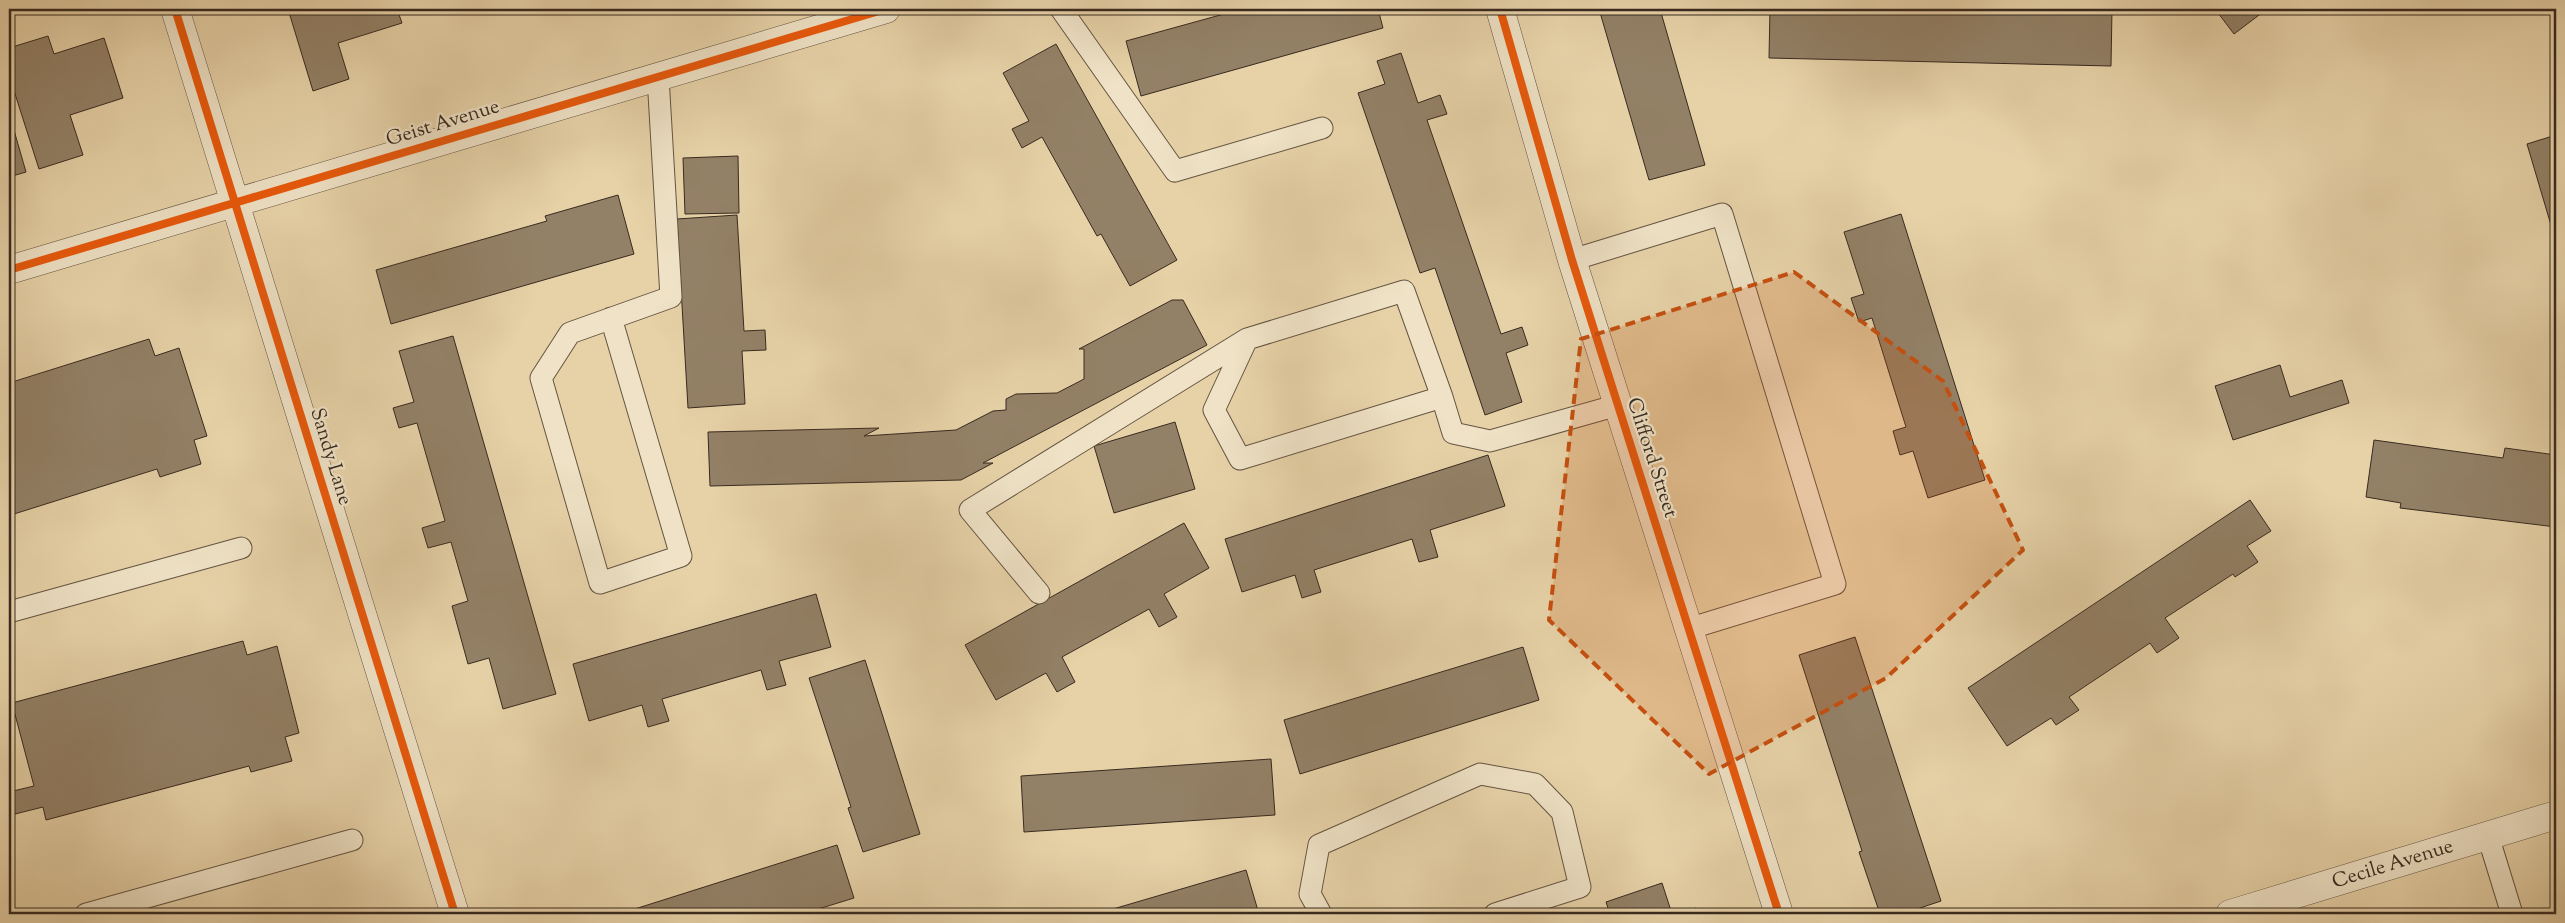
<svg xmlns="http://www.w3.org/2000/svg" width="2565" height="923" viewBox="0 0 2565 923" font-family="'Sorts Mill Goudy',serif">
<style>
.building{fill:#938167;stroke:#382a20}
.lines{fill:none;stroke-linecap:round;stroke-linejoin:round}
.service-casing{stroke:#645442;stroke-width:23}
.minor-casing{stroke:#645442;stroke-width:29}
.service{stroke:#efe2c6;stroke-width:21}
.minor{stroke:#efe2c6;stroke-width:28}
.cycleway-casing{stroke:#efe2c6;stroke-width:11}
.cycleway{stroke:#e8590c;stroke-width:8}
.marked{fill:#c55010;fill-opacity:0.2;stroke:#c55010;stroke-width:4;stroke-dasharray:10 6;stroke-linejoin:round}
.labels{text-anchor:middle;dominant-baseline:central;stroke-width:4.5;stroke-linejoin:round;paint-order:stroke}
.street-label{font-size:20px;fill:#382a20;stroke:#efe2c6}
</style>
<rect width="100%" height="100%" fill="#e7d2a8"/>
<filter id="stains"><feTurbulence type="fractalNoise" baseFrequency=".004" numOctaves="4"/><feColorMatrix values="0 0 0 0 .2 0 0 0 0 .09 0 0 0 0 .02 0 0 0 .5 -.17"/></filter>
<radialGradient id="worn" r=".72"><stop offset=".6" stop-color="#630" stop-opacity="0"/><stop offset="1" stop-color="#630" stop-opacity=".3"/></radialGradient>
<path class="building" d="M288 9H397L402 23 338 43 349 79 313 91Z
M1242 9H1378L1383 28 1141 96 1126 41Z
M1599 9H1660L1705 165 1649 180Z
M1770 9H2112L2111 66 1769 58Z
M2215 9H2267L2234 34Z
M48 36 54 54 104 38 123 98 70 115 83 155 39 169 9 75V48Z
M1056 44 1177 260 1130 286 1101 234 1097 236 1042 137 1022 148 1012 129 1029 121 1003 73Z
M1401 53 1418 103 1440 95 1447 114 1427 120 1501 334 1522 327 1528 345 1506 353 1522 402 1485 415 1435 268 1420 273 1358 93 1385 84 1377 61Z
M9 113 26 172 9 177Z
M2556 135V242L2527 144Z
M738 156 739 213 685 214 683 158Z
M618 195 634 254 391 324 376 270 547 221 545 216Z
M1901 214 1985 480 1928 498 1913 451 1900 455 1893 431 1906 427 1872 318 1859 322 1851 298 1864 294 1844 232Z
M737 215 744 331 765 330 766 350 742 351 745 404 688 408 677 219Z
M1172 300H1183L1207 345 983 463H993L961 480 710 486 708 432 879 428 864 436 956 430 993 411 1006 410V399L1016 394 1057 393 1084 379V349H1079Z
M453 336 556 694 503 709 489 658 468 664 452 606 468 601 451 542 428 548 422 528 445 521 417 423 399 428 393 408 414 402 399 351Z
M149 339 155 356 179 348 207 436 194 440 201 464 160 477 157 469 14 514 9 497V383Z
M2280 365 2290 397 2342 380 2349 403 2233 440 2215 386Z
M1175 422 1195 489 1114 513 1094 446Z
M2374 440 2503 458 2505 448 2556 455V527L2400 508 2401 503 2366 497Z
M1488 455 1505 506 1430 530 1438 557 1419 562 1412 539 1314 570 1321 592 1302 598 1295 575 1242 592 1225 539Z
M2250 500 2271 531 2247 546 2258 562 2235 577 2233 574 2165 618 2179 638 2157 653 2150 643 2069 697 2079 710 2056 725 2051 718 2007 746 1968 688Z
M1184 523 1209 568 1164 594 1177 617 1159 627 1149 609 1062 657 1075 682 1057 692 1046 673 996 700 965 645Z
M816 594 831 647 779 661 786 685 767 690 761 670 662 699 669 721 648 727 642 705 589 721 573 664Z
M1855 637 1941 901 1902 914H1880L1859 852 1862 851 1799 655Z
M243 641 247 655 277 646 299 733 285 737 292 761 251 772 249 766 46 820 43 807 15 814 9 792 34 786 12 703Z
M1523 647 1539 700 1300 774 1284 720Z
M865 660 920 834 863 852 848 808 851 807 809 678Z
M1271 759 1275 815 1024 832 1021 776Z
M837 845 854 898 802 914H619Z
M1246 870 1259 914H1096Z
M1662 883 1672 914H1610L1606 902Z
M1696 908 1698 914H1679Z"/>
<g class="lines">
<defs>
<path id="service" d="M1061 9 1175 171 1322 128
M1572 260 1722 214 1835 584 1688 629
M611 318 681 556 600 583 541 378 570 333 671 297 658 77
M1442 397 1404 291 1247 339 1214 410 1240 459 1442 397 1453 433 1490 441 1618 405
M1039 593 970 510 1247 339
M9 612 241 548
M2488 836 2512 914
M86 914 352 840
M1321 914 1310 894 1319 845 1480 774 1535 784 1562 812 1580 887 1495 914"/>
<path id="minor" d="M175 9 455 914
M1500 9 1572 260 1779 914
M9 270 886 9
M2230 914 2556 815"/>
</defs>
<use href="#service" class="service-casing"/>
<use href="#minor" class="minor-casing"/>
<use href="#service" class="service"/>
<use href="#minor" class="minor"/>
<defs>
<path id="cycleway" d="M175 9 455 914
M1500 9 1572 260 1779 914
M9 270 886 9"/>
</defs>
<use href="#cycleway" class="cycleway-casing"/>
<use href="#cycleway" class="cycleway"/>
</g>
<path class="marked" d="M1794 272 1943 381 2023 550 1886 678 1709 774 1549 620 1581 339Z"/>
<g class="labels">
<g class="street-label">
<text transform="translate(443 124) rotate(-17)">Geist Avenue</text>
<text transform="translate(330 457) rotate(73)">Sandy Lane</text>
<text transform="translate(1651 458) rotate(72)">Clifford Street</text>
<text transform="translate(2393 865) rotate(-17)">Cecile Avenue</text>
</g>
</g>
<rect width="2565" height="923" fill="none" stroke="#e7d2a8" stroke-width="30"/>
<rect x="10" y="10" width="2545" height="903" fill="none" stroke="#382a20" stroke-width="2.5"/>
<rect x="15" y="15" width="2535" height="893" fill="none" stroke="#382a20"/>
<rect width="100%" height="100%" filter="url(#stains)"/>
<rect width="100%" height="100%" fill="url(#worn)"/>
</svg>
